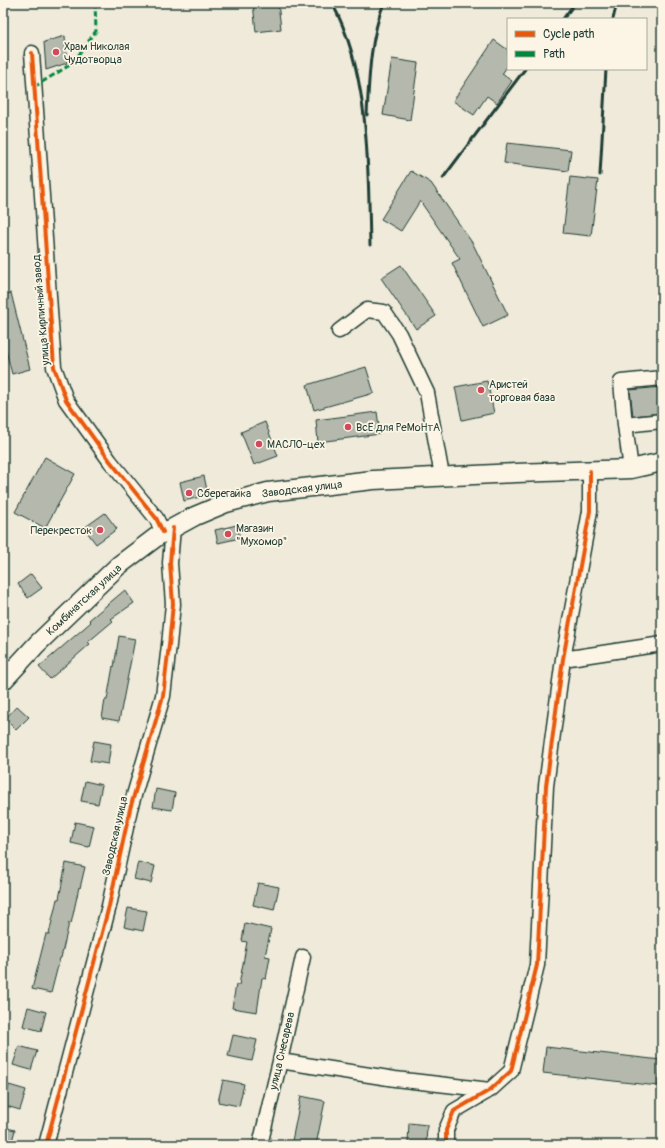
<svg xmlns="http://www.w3.org/2000/svg" width="665" height="1148" viewBox="0 0 665 1148" font-family="Pangolin,sans-serif">
<style>
.building{fill:#b5b9ad;stroke:#1f3d34}
.lines{fill:none;stroke-linecap:round;stroke-linejoin:round}
.minor-casing{stroke:#1f3d34;stroke-width:17}
.major-casing{stroke:#1f3d34;stroke-width:21}
.minor{stroke:#fcf5e5;stroke-width:14}
.major{stroke:#fcf5e5;stroke-width:18}
.rail{stroke:#1f3d34;stroke-width:3}
.quiet{stroke:#00873e;stroke-width:3;stroke-dasharray:6 3;stroke-linecap:butt}
.cycleway-casing{stroke:#fcf5e5;stroke-width:6}
.cycleway{stroke:#e8590c;stroke-width:4}
.poi-dot{fill:#d1495b;stroke:#fcf5e5;stroke-width:1.5}
.labels{text-anchor:middle;dominant-baseline:central;stroke-width:3.5;stroke-linejoin:round;paint-order:stroke}
.poi-label{font-size:11px;fill:#1f3d34;stroke:#fcf5e5;text-anchor:start}
.street-label{font-size:11px;fill:#1f3d34;stroke:#fcf5e5}
</style>
<rect width="100%" height="100%" fill="#efeada"/>
<filter id="ink" filterUnits="userSpaceOnUse"><feTurbulence type="fractalNoise" baseFrequency=".025" numOctaves="2"/><feDisplacementMap in="SourceGraphic" scale="8" xChannelSelector="R" yChannelSelector="G"/><feConvolveMatrix kernelMatrix="1 2 1 2 8 2 1 2 1" color-interpolation-filters="sRGB"/></filter>
<g filter="url(#ink)">
<path class="building" d="M253 3H278L281 29 256 32Z
M65 36 67 63 46 70 44 42Z
M494 40 508 50V65L502 74 512 81 497 103 487 96 474 115 453 101Z
M392 59 418 63 410 120 383 115Z
M507 143 571 150 568 171 504 163Z
M411 171 431 183 473 244 508 315 483 327 452 263 460 259 420 201 401 231 381 219Z
M570 177 598 180 591 236 563 233Z
M401 265 436 316 416 329 381 278Z
M11 293 30 369 12 374 3 339V295Z
M366 367 374 393 314 410 307 385Z
M487 381 494 413 462 420 455 387Z
M662 387V413L633 416 630 390Z
M377 412 380 434 318 442 316 420Z
M265 422 278 456 254 465 241 432Z
M45 457 75 474 45 528 15 512Z
M204 476 208 495 184 501 180 482Z
M105 513 117 529 96 544 84 528Z
M237 525 240 538 218 543 215 530Z
M31 574 42 588 28 598 18 584Z
M125 590 134 603 111 619 113 621 88 642 90 644 50 679 39 667 91 622 89 620Z
M119 636 135 639 119 721 102 718 105 700H107L113 666 114 667Z
M17 706 29 717 16 730 5 719Z
M94 741 111 744 108 764 90 761Z
M85 781 102 785 98 804 81 801Z
M156 789 175 793 172 810 153 807Z
M75 822 94 826 89 847 71 843Z
M138 862 155 866 151 883 134 879Z
M66 863 85 867 80 888 79 887 71 924 69 923 61 958H60L51 993 32 989 46 934H49L57 899H59Z
M258 883 279 887 274 910 253 905Z
M128 908 147 911 143 931 124 927Z
M245 923 271 929 265 956 270 957 266 979 262 978 257 1012 232 1008 236 985H239L247 942 242 941Z
M28 1007 46 1012 41 1031 23 1026Z
M233 1035 257 1040 252 1061 228 1056Z
M19 1046 37 1051 31 1070 13 1065Z
M546 1047 661 1060 658 1086 543 1073Z
M223 1080 244 1084 239 1106 218 1102Z
M9 1085 26 1090 20 1110 3 1105Z
M301 1096 325 1101 316 1145H309L292 1141Z
M409 1123 427 1125 426 1145 408 1143Z
M3 1127 15 1130 11 1145H3Z"/>
<g class="lines">
<defs>
<path id="minor" d="M32 53 54 367 66 400 110 461 156 518 163 532
M339 331 367 310 384 312 399 334 427 393 442 476
M625 425 662 421
M631 469 625 425 621 382 662 378
M563 659 662 644
M280 1061 395 1079 490 1090
M46 1145 109 906 130 809 163 696 169 645 173 604 170 563 173 528
M260 1145 280 1061 303 957
M446 1145V1130L454 1111 490 1090 511 1071 537 965 546 786 563 659 590 511V471"/>
<path id="major" d="M3 681 37 644 118 566 163 532 173 528 195 516 226 503 268 492 373 480 516 473 631 469 662 462"/>
</defs>
<use href="#minor" class="minor-casing"/>
<use href="#major" class="major-casing"/>
<use href="#minor" class="minor"/>
<use href="#major" class="major"/>
<path class="rail" d="M332 3C370 73 368 167 370 245
M563 19 575 3
M613 19 617 3
M367 115C369 77 370 38 384 3
M600 175 606 69
M443 178 525 69"/>
<path class="quiet" d="M34 87 73 63 96 31 95 3"/>
<defs>
<path id="cycleway" d="M32 53 54 367 66 400 110 461 156 518 163 532
M46 1145 109 906 130 809 163 696 169 645 173 604 170 563 173 528
M446 1145V1130L454 1111 490 1090 511 1071 537 965 546 786 563 659 590 511V471"/>
</defs>
<use href="#cycleway" class="cycleway-casing"/>
<use href="#cycleway" class="cycleway"/>
</g>
</g>
<g class="poi-dot">
<circle cx="56" cy="52" r="4"/>
<circle cx="481" cy="390" r="4"/>
<circle cx="348" cy="427" r="4"/>
<circle cx="259" cy="444" r="4"/>
<circle cx="189" cy="493" r="4"/>
<circle cx="100" cy="530" r="4"/>
<circle cx="228" cy="534" r="4"/>
</g>
<g class="labels">
<g class="poi-label">
<text x="64" y="46">Храм Николая<tspan x="64" dy="13">Чудотворца</tspan></text>
<text x="489" y="384">Аристей<tspan x="489" dy="13">торговая база</tspan></text>
<text x="356" y="427">ВсЁ для РеМоНтА</text>
<text x="267" y="444">МАСЛО-цех</text>
<text x="197" y="493">Сберегайка</text>
<text x="236" y="528">Магазин<tspan x="236" dy="13">"Мухомор"</tspan></text>
<text x="92" y="530" text-anchor="end">Перекресток</text>
</g>
<g class="street-label">
<text transform="translate(41 310) rotate(-95)">улица Кирпичный завод</text>
<text transform="translate(302 489) rotate(-7)">Заводская улица</text>
<text transform="translate(84 600) rotate(-43)">Комбинатская улица</text>
<text transform="translate(115 836) rotate(-77)">Заводская улица</text>
<text transform="translate(282 1051) rotate(-77)">улица Снесарева</text>
</g>
</g>
<rect width="665" height="1148" fill="none" stroke="#fcf5e5" stroke-width="16"/>
<rect x="8" y="8" width="649" height="1132" fill="none" stroke="#1f3d34" stroke-width="1.5" filter="url(#ink)"/>
<rect x="507" y="18" width="140" height="52" fill="#fcf5e5" stroke="#a4ab9e"/>
<rect x="515" y="31" width="20" height="6" fill="#e8590c" stroke="#a4ab9e"/>
<text x="543" y="38" font-size="12" fill="#1f3d34">Cycle path</text>
<rect x="515" y="51" width="20" height="6" fill="#00873e" stroke="#a4ab9e"/>
<text x="543" y="58" font-size="12" fill="#1f3d34">Path</text>
</svg>
